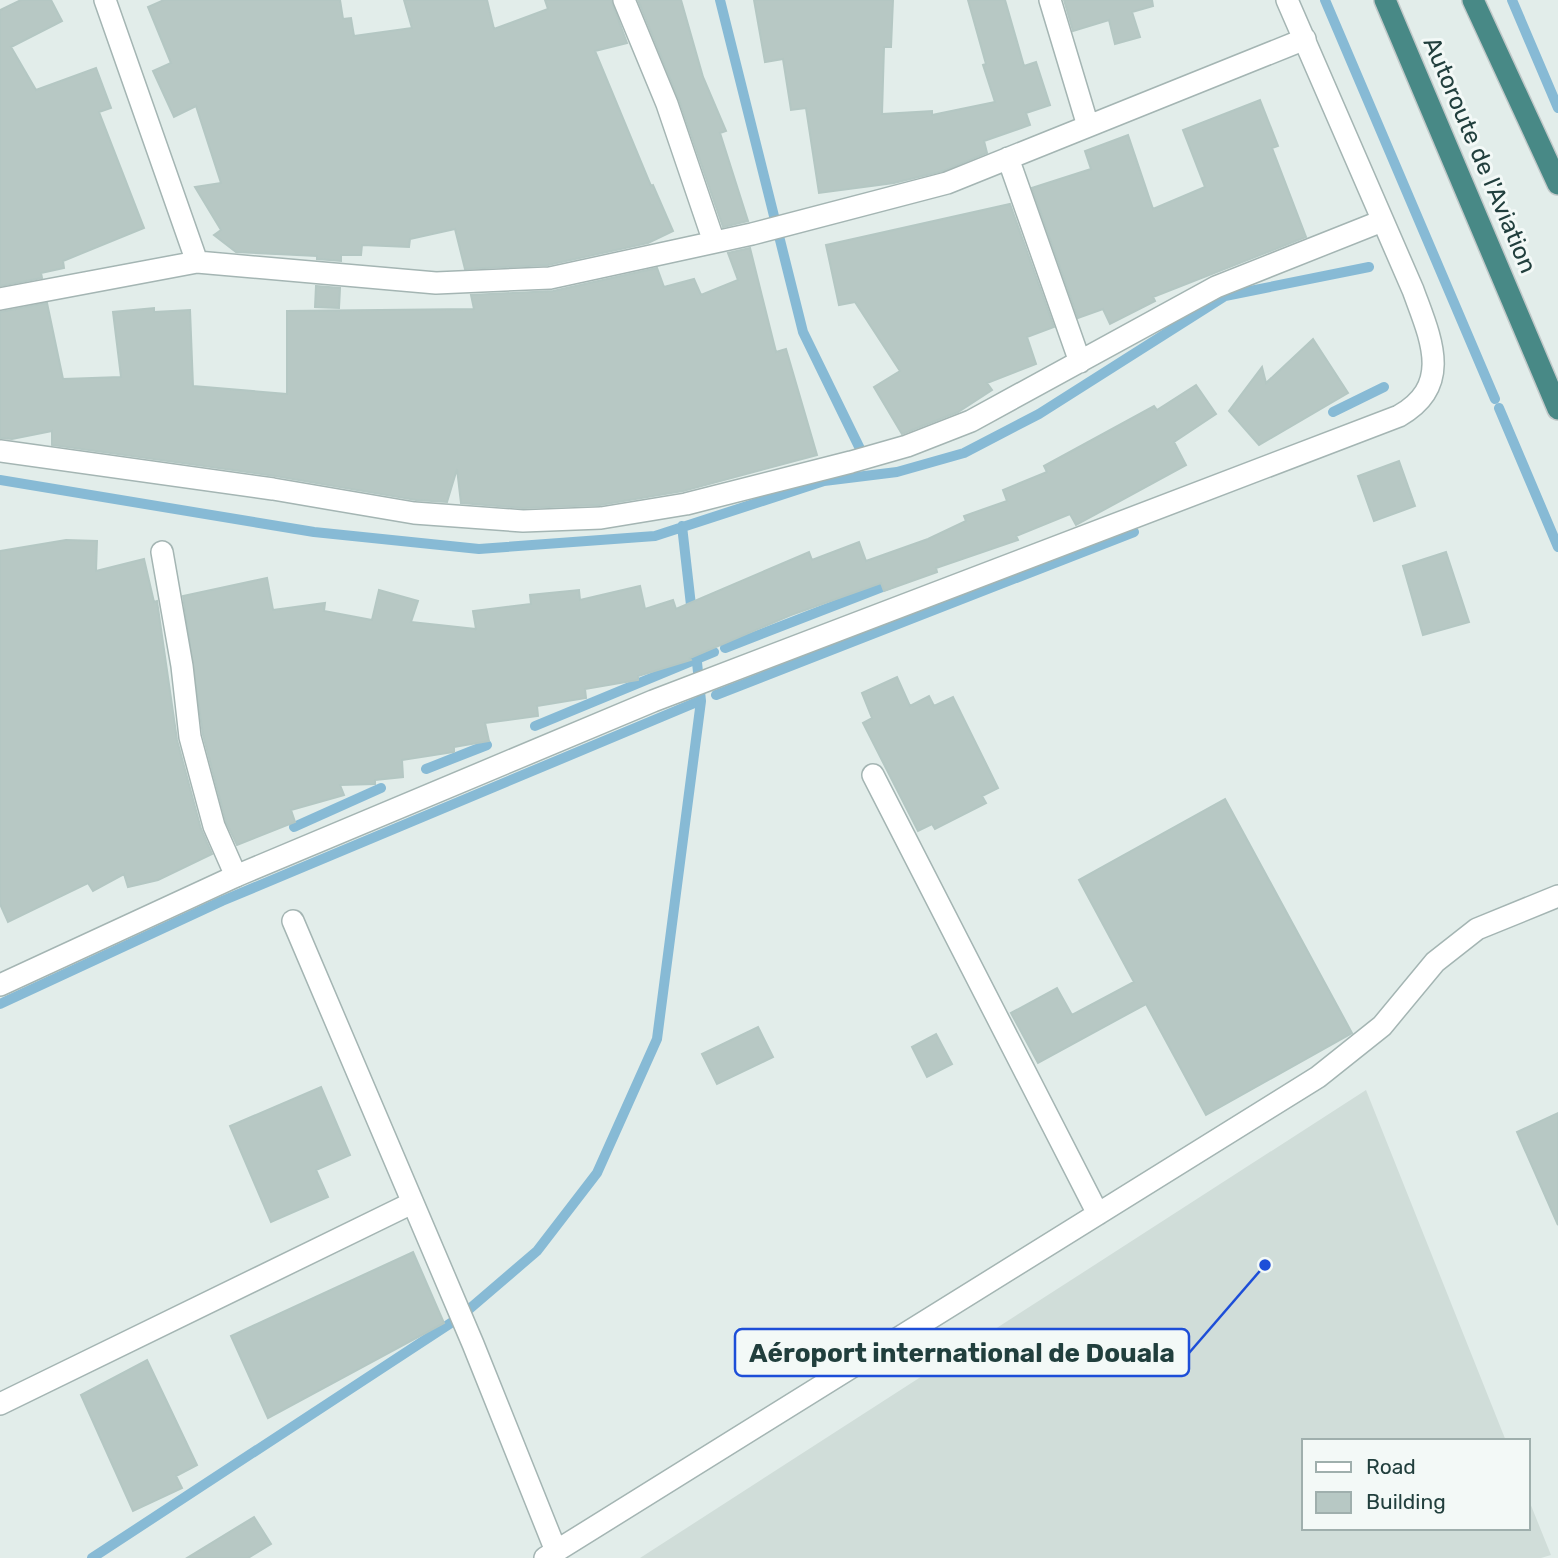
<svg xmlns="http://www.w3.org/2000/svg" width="1558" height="1558" viewBox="0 0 1558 1558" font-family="Rubik,sans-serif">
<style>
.built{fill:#d0ddd9}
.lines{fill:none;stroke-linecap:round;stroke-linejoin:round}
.stream{stroke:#87bad5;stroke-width:10}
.building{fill:#b7c8c4;stroke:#b4c7c3;stroke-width:2}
.minor-casing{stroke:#a4b5b3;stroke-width:24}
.tertiary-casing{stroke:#a4b5b3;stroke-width:24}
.trunk-casing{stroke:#c1c9c9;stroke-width:24}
.minor{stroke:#fff;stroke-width:21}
.tertiary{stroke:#fff;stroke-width:21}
.trunk{stroke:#488986;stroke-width:21}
.labels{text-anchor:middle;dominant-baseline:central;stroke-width:6;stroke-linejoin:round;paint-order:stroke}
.street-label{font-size:24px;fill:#213f3d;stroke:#f3f9f7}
.leader{fill:none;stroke:#1d4ed8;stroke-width:2.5}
.callout-dot{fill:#1d4ed8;stroke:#f3f9f7;stroke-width:2.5}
.callout{fill:#f3f9f7;stroke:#1d4ed8;stroke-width:2.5}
.callout-label{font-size:26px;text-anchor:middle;font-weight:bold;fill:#213f3d}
</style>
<rect width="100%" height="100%" fill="#e2edea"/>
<path class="built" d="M1366 1090 1506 1441H1304V1528H1528V1498L1551 1555 1541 1558H640Z"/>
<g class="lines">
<path class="stream" d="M720 0 803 332 865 459
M1325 0 1495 399
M1512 0 1558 108
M1499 408 1558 547
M1333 412 1384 387
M0 480 314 532 479 549 655 536 824 481 897 472 964 453 1039 414 1225 296 1369 267
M682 526 692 614
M725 648 895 582
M716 695 1134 532
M535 726 714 652
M426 769 487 745
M294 827 381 788
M0 1004 222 901 697 702
M92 1558 460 1317 537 1251 597 1173 657 1039 701 701 695 643"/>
</g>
<path class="building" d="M21 0H51L62 21 11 47 36 90 96 68 111 108 99 112 144 228 63 261 64 268 41 273 42 278 0 286V10Z
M164 0H340L343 19 351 18 354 36 412 28 404 0H487L494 29 548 9 545 0H611L627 43 595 51 651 186 653 185 673 231 648 243 548 265 465 269 455 229 410 239 409 247 362 245 361 255H341V261L317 259V256L236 252 214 235 221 230 195 187 221 183 196 106 174 117 153 71 171 63 148 7Z
M638 0H681L703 77 726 131 720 133 748 221 723 227 679 100Z
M754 0H893L891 47H884L882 114 932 111V115L995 102 983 65 986 64 968 0H1005L1024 66 1036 62 1050 105 1026 113 1030 125 984 141 987 153 943 171 894 183 819 193 806 108 791 110 783 59 765 62Z
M1064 0H1152L1153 6 1132 12 1140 37 1115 44 1109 20 1073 31Z
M1260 100 1278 146 1272 148 1306 237 1153 297 1155 301 1110 324 1103 309 1078 318 1032 188 1091 169 1085 151 1128 135 1153 209 1205 187 1183 130Z
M1010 204 1054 327 1027 337 1036 364 987 383 992 390 958 412 902 434 874 387 900 371 855 302 839 305 826 245Z
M750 248 776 352 786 349 817 455 683 491 600 505 523 508 461 503 457 469 447 502 416 500 275 476 52 445V431L12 439 0 438V312L47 303 63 379 121 377 113 312 154 308V312L190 310 193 386 287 394V311L474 309 471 295 553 291 657 268 664 287 694 279 701 295 738 280 728 253Z
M316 286 340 288 339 308 315 307Z
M1313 339 1348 393 1259 445 1229 411 1262 367 1266 383Z
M1196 385 1216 414 1174 442 1186 465 1076 525 1070 514 1016 536 1018 540 936 568 937 572 884 591 881 583 791 615 690 658 691 660 638 676V680L585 689 586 698 537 706 538 716 485 723 489 741 454 747V752L402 760 403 777 375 780V784L340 785 344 795 291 810 295 822 237 845 226 822 203 735 183 596 267 578 273 610 325 603 324 611 372 620 379 590 418 601 411 622 476 629 473 611 531 604 530 595 579 590 580 600 640 586 645 609 673 600 676 609 809 552 812 560 859 542 866 561 928 539 966 521 964 516 1007 501 1003 490 1047 472 1044 466 1154 406 1157 410Z
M1399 461 1415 506 1374 521 1358 476Z
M66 540 97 541 96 571 144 559 154 602 157 601 177 740 201 829 212 854 158 880 128 887 124 874 93 891 88 883 8 922 0 904V551Z
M1446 552 1469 622 1423 635 1403 566Z
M897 677 910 706 929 696 934 706 953 697 998 788 982 796 986 803 935 829 932 824 918 831 863 723 872 718 862 693Z
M1225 799 1352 1033 1206 1115 1146 1004 1038 1063 1011 1013 1057 988 1072 1015 1134 982 1079 880Z
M758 1027 773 1057 717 1084 702 1054Z
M936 1034 952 1064 927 1077 912 1047Z
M321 1087 350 1155 316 1170 328 1197 271 1222 230 1126Z
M1558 1113V1225L1517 1132Z
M413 1252 444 1323 268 1418 231 1336Z
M147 1360 197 1465 176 1476 182 1488 133 1511 81 1395Z
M254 1517 271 1544 248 1558H187Z"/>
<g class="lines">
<defs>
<path id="minor" d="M105 0 197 262
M624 0 667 104 714 242
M1050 0 1088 126
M1008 158 1080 362
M0 299 197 262 436 283 550 278 752 234 947 183 1305 39
M0 451 273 489 414 513 523 521 601 518 686 504 851 462 907 446 971 421 1216 287 1382 221
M162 552 182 666 190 737 214 826 236 876
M873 775 1098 1214
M293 921 473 1344 556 1551
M0 1404 412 1203
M545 1558 1318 1077 1382 1026 1435 962 1477 929 1558 896"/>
<path id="tertiary" d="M0 985 236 876 653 701 1399 416C1454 385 1430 337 1413 290L1287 0"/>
<path id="trunk" d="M1385 0 1558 409
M1473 0 1558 184"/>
</defs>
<use href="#minor" class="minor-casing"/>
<use href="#tertiary" class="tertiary-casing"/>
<use href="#trunk" class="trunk-casing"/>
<use href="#minor" class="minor"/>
<use href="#tertiary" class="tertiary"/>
<use href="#trunk" class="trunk"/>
</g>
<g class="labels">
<g class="street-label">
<text transform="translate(1480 155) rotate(67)">Autoroute de l'Aviation</text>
</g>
</g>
<path class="leader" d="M1265 1265L1189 1353"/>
<circle class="callout-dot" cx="1265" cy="1265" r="7"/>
<rect class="callout" x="735" y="1329" width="454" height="47" rx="7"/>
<g class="callout-label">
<text x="962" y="1362">Aéroport international de Douala</text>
</g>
<rect x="1302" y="1439" width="228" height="91" fill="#f3f9f7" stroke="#9fafad" stroke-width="2"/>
<rect x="1316" y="1462" width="35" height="10" fill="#ffffff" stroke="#9fafad" stroke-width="2"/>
<text x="1366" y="1474" font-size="21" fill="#213f3d">Road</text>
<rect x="1316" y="1492" width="35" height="21" fill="#b7c8c4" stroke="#9fafad" stroke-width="2"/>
<text x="1366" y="1509" font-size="21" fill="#213f3d">Building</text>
</svg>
